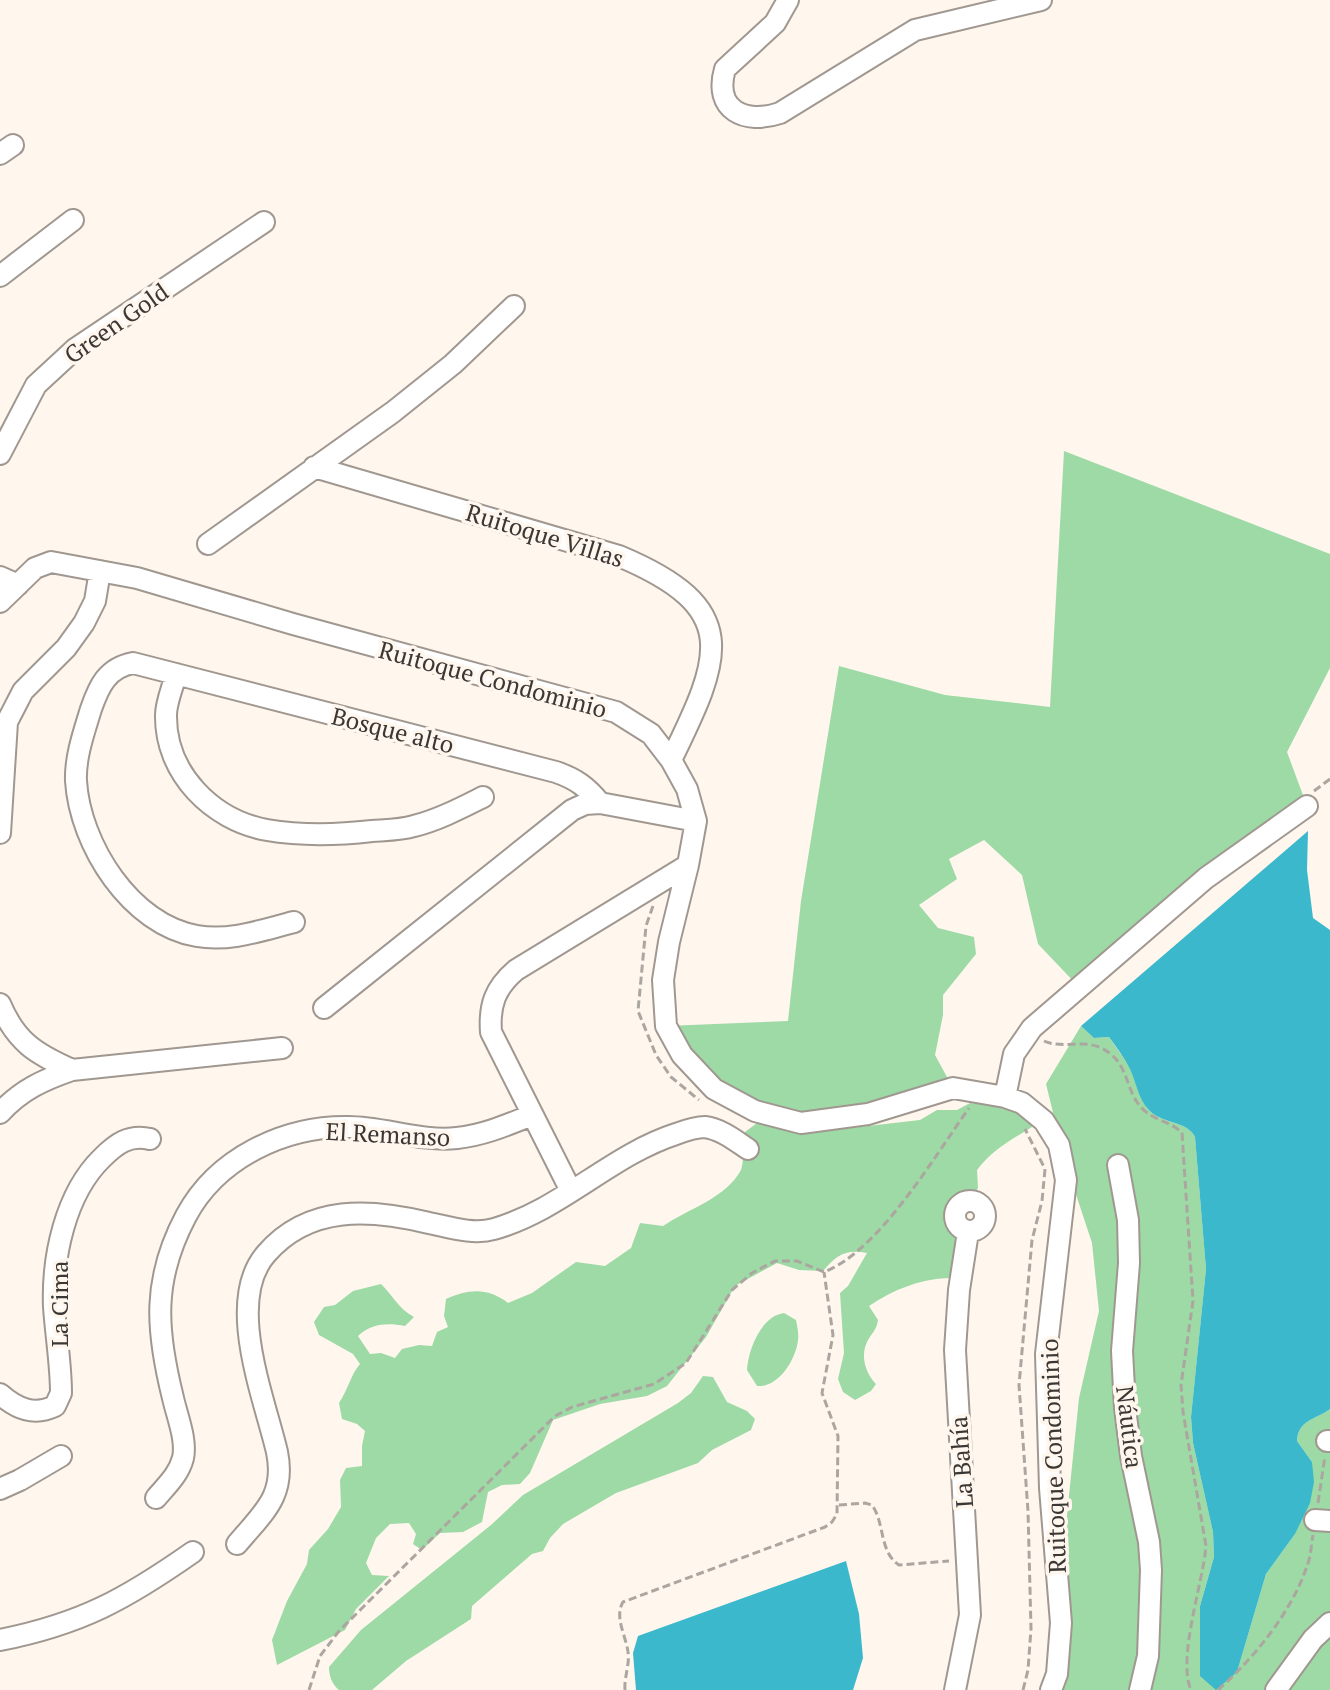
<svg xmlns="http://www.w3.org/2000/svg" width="1330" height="1690" viewBox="0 0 1330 1690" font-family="'PT Serif',serif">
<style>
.green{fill:#9ddaa5}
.water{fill:#3bb8cb}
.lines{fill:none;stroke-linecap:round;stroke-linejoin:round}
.minor-casing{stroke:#a09890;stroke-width:24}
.path{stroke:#aca6a0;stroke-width:3;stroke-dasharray:8 4;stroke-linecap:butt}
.minor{stroke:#fff;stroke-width:20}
.labels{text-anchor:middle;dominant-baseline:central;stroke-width:7;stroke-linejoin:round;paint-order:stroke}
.street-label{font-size:24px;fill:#3a3734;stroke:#fff6ee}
</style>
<rect width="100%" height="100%" fill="#fff6ee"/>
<path class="green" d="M1064 451 1330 554V668L1287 752 1307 806 1079 987 1038 944 1022 875 984 840 949 859 957 879 919 905 938 928 974 937 976 954 943 995V1015L935 1055 953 1088 801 1123 714 1089 666 1026 788 1021 801 901 839 666 945 695 1050 707Z
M1081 1026 1094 1038 1109 1037C1115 1047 1124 1057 1130 1068 1136 1082 1138 1097 1148 1109 1160 1124 1187 1120 1195 1137L1206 1269 1191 1417 1193 1443 1213 1532 1214 1557 1200 1606V1675L1237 1672 1266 1574 1295 1534 1312 1462 1297 1441C1298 1420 1315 1420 1330 1409V1690H1060L1069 1664 1066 1573 1067 1515 1079 1398 1099 1311 1092 1243 1065 1161 1046 1084Z
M992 1099 1028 1116 1032 1127C1011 1140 992 1150 977 1170L978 1188 958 1219 960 1255 949 1278C919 1279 893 1290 869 1306L878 1320C876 1332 872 1332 867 1342 860 1357 866 1374 876 1384L871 1391 855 1400 843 1392 838 1379 844 1353 840 1293 848 1286 867 1253C845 1249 837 1255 823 1271L799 1270 777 1263 735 1286 706 1337 667 1386 647 1396 600 1404 553 1420 530 1473 520 1484 502 1485 488 1492 482 1522 463 1532 440 1533 422 1550 413 1544 416 1534 409 1523 390 1524 376 1538 366 1563 372 1575 389 1576 356 1609 345 1630 277 1665 272 1640 287 1601 307 1564 309 1550 328 1529 341 1507 340 1480 346 1468 362 1466V1446L365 1431 357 1424 342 1419 339 1403C348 1390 350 1376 360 1364L353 1354 319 1335 314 1322 324 1307 335 1305 353 1291 381 1284C393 1296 399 1309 414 1317L405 1326C387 1323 373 1323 358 1336L370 1354 381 1353 395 1358 402 1349 419 1345 432 1346 437 1332 448 1327 444 1316 446 1299C468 1289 488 1287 508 1303L532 1293 576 1262 605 1266 631 1248 640 1223 663 1226C688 1209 726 1198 741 1170 744 1163 743 1142 745 1132L757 1123 833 1130 920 1120 937 1110H957L970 1103 980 1104Z
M784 1313 796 1320C797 1326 799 1333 798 1340 796 1360 778 1388 757 1386L747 1370C748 1350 761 1316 784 1313Z
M703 1376 713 1377 727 1402 747 1411 755 1419 751 1430 712 1450 698 1463 616 1493 563 1524 550 1538 543 1551 532 1554 472 1606 471 1619 406 1661 372 1690H339C332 1684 329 1676 329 1667L361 1630 491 1525 523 1495 678 1403 691 1393Z"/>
<path class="water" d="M1308 831 1307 870 1313 918 1330 930V1409C1315 1420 1298 1420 1297 1441L1312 1462 1314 1482 1310 1503 1295 1534 1266 1574 1237 1672 1216 1690 1200 1676V1606L1214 1557 1213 1532 1193 1443 1191 1417 1206 1269 1195 1137C1187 1120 1160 1124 1148 1109 1138 1098 1136 1082 1130 1069 1124 1057 1116 1047 1109 1037L1094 1038 1081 1026Z
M846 1561 859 1614 863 1658 853 1690H636L633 1653 638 1636Z"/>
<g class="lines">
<defs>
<path id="minor" d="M788 0 775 23 725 69C713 110 745 125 780 113L915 30 1041 0
M0 154 13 145
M0 276 73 220
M0 454 36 385 75 349 264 222
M314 467 619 556C743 608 722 656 671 760
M208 544 393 412 453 364 514 306
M0 577 18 585
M0 602 35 568 51 562 137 578 293 624 616 712 651 734 671 760 687 789 696 821 688 865 669 942 663 980 666 1026 682 1055 714 1089 755 1111 801 1123 868 1114 953 1088 1005 1097 1022 1103 1044 1121 1059 1145 1066 1180 1046 1354 1050 1488 1061 1623 1057 1674 1051 1690
M176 674C173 687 166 702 166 715 165 773 212 820 267 830 302 836 337 835 372 831 386 830 401 830 414 826 438 820 461 808 483 797
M0 833 7 722 23 691 66 648 84 623 95 601 100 571
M294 922C262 930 230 942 197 936 131 925 80 845 76 781 75 757 84 732 91 709 99 686 107 668 133 663L556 772C576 779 587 787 600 803
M0 1004C16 1042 36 1054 72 1070
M324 1008 572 810 585 804 600 803 696 821
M1005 1097 1014 1054 1032 1028 1206 878 1307 806
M0 1113C21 1090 43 1080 72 1070L282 1048
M1118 1165 1128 1220 1129 1263 1122 1351 1125 1408 1131 1456 1149 1542 1151 1570 1148 1656 1140 1690
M571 1191 491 1032C489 1005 495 988 516 970L688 865
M955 1216a15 15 0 1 1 30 0a15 15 0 1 1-30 0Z
M0 1394C17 1409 34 1416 55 1406L61 1393C61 1365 56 1336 54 1307 52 1258 65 1194 102 1158 116 1144 129 1134 150 1139
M1327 1441H1330
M0 1489 20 1480 61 1456
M156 1498C167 1485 179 1474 183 1458 187 1440 177 1416 173 1398 156 1330 152 1280 186 1216 217 1158 284 1126 348 1127 384 1127 421 1142 457 1138 484 1135 507 1125 532 1115
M1315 1520 1330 1521
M237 1544C263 1513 286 1496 277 1452 264 1397 225 1301 266 1254 309 1204 371 1209 429 1223 449 1227 473 1235 494 1229 561 1210 611 1155 676 1134 684 1131 697 1127 705 1127 721 1129 736 1141 748 1149
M0 1640C81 1624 126 1599 193 1552
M955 1690 970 1615 955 1350 959 1290 968 1232
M1276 1690 1313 1639 1330 1623"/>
</defs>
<use href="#minor" class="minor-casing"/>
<path class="path" d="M1314 791 1330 779
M653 906 646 926 638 1011 656 1055 671 1077 699 1100
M1044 1041C1062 1049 1082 1040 1099 1047 1132 1061 1123 1093 1145 1111 1156 1121 1172 1122 1182 1133L1193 1301 1181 1385 1183 1412 1206 1546C1203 1583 1177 1658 1191 1690
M1318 1503 1325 1456
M839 1505 865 1503 872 1505C885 1523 879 1552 899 1565L949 1561
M309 1690 320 1656 339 1631 555 1416 572 1407 654 1384 686 1363 732 1290 752 1273 775 1261H797L824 1272C879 1251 934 1157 969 1108
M625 1690C624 1677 630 1664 628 1652 626 1636 614 1617 623 1602L825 1527 832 1522 837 1514 838 1436 822 1393 833 1335 824 1272
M1023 1690 1028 1670 1031 1629 1028 1511 1019 1385 1032 1240 1042 1201 1045 1169 1025 1129
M1218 1690C1253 1659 1292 1612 1307 1566 1311 1557 1311 1545 1313 1535"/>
<use href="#minor" class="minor"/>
</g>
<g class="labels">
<g class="street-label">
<text transform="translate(116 323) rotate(-35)">Green Gold</text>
<text transform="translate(545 535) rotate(17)">Ruitoque Villas</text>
<text transform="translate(493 679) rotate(15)">Ruitoque Condominio</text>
<text transform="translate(393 730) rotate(14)">Bosque alto</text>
<text transform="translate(388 1134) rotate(3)">El Remanso</text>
<text transform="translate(59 1304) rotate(-90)">La Cima</text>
<text transform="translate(1130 1427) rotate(83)">Náutica</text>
<text transform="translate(1053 1456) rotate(-92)">Ruitoque Condominio</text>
<text transform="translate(961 1462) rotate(-94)">La Bahía</text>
</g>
</g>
</svg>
